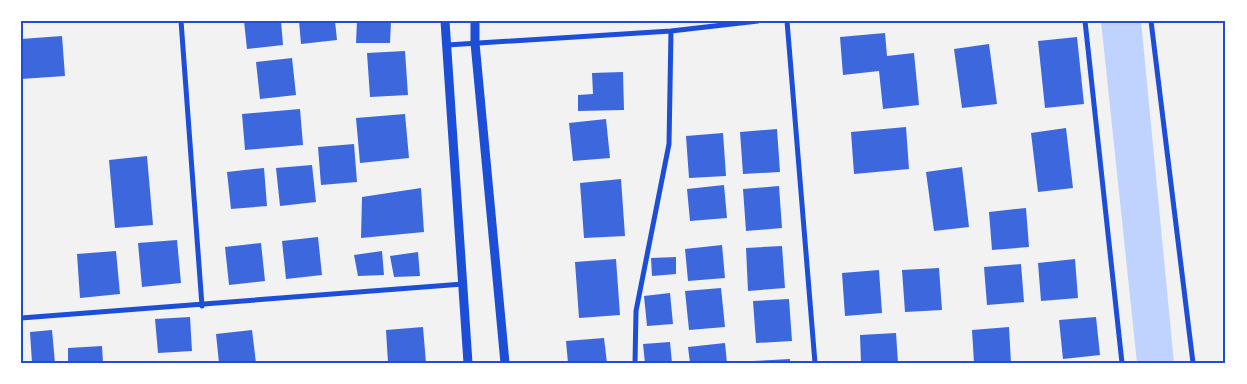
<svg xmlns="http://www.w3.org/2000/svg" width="1247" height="384" viewBox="0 0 1247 384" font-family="Rubik,sans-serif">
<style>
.water{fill:#bfd3fe}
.building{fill:#3d67dc}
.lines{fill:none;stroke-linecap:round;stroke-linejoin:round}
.minor{stroke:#1d4ed8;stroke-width:5}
.tertiary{stroke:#1d4ed8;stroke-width:9}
.neatline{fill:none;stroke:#1d4ed8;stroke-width:2}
</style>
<rect width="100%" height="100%" fill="#f2f2f2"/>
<path class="water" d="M1101 21H1141L1174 363H1137Z"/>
<path class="building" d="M244 21H281L283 45 247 49Z
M299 21H335L337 40 301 44Z
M357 21H391L390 43H356Z
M885 33 887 56 914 53 919 105 883 109 879 71 843 75 840 37Z
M62 36 65 76 21 79V39Z
M1077 37 1084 104 1045 108 1038 41Z
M989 44 997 104 962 108 954 49Z
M405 51 408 95 370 97 367 53Z
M292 58 296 95 260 99 256 62Z
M623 72 624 110 578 111V95L593 94 592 73Z
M300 109 303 145 245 150 242 114Z
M405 114 409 158 360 163 356 118Z
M606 119 610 158 573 161 569 123Z
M906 127 909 169 854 174 851 132Z
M1066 128 1073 188 1038 192 1031 133Z
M777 129 780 172 743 174 740 132Z
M723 133 726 176 689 178 686 136Z
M354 144 357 182 321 185 318 147Z
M147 156 153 225 115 228 109 160Z
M312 165 316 202 280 206 276 168Z
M962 167 969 227 934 231 926 172Z
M264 168 267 206 231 209 227 172Z
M621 179 625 236 584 238 580 183Z
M724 185 727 218 690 221 687 189Z
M779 186 782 228 746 231 743 189Z
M421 188 424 232 361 238 362 197Z
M1026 208 1029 247 992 250 989 212Z
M318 237 322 275 286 279 282 241Z
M177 240 181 283 142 287 138 243Z
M261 243 265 281 229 285 225 247Z
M722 245 725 278 688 281 685 249Z
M782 246 785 288 748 291 746 248Z
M116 251 120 294 80 298 77 254Z
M382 251 384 275 358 276 354 255Z
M418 252 420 276 394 277 390 256Z
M676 257V274L652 276 651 258Z
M616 259 620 315 579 318 575 262Z
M1075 259 1078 298 1041 301 1038 263Z
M1021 264 1024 302 987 305 984 267Z
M939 268 942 310 905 312 902 270Z
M879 270 882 313 845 316 842 273Z
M721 288 725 327 689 330 685 291Z
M670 293 673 324 647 326 644 296Z
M789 299 792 341 756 343 753 301Z
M190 317 192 351 158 353 155 319Z
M1096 317 1100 355 1063 359 1059 320Z
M423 327 426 363H388L386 330Z
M1009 327 1011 363H974L972 330Z
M52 330 55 363H32L30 332Z
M252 330 256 363H219L216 334Z
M896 333 898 363H861L860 335Z
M604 338 607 363H568L566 341Z
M670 342 672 363H645L643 344Z
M725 343 727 363H690L688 347Z
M102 346 103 363H68V348Z
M790 359V363H753V361Z"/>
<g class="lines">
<path class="minor" d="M181 21 202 306
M787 21 815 363
M1085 21 1122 363
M1151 21 1193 363
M447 45 671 31 758 21
M21 318 463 284
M635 363 636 311 669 144 671 31"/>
<path class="tertiary" d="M445 21 468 363
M475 21V43L505 363"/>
</g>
<rect width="1247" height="384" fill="none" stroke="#ffffff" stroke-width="45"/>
<rect x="22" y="22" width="1202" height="340" class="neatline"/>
</svg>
